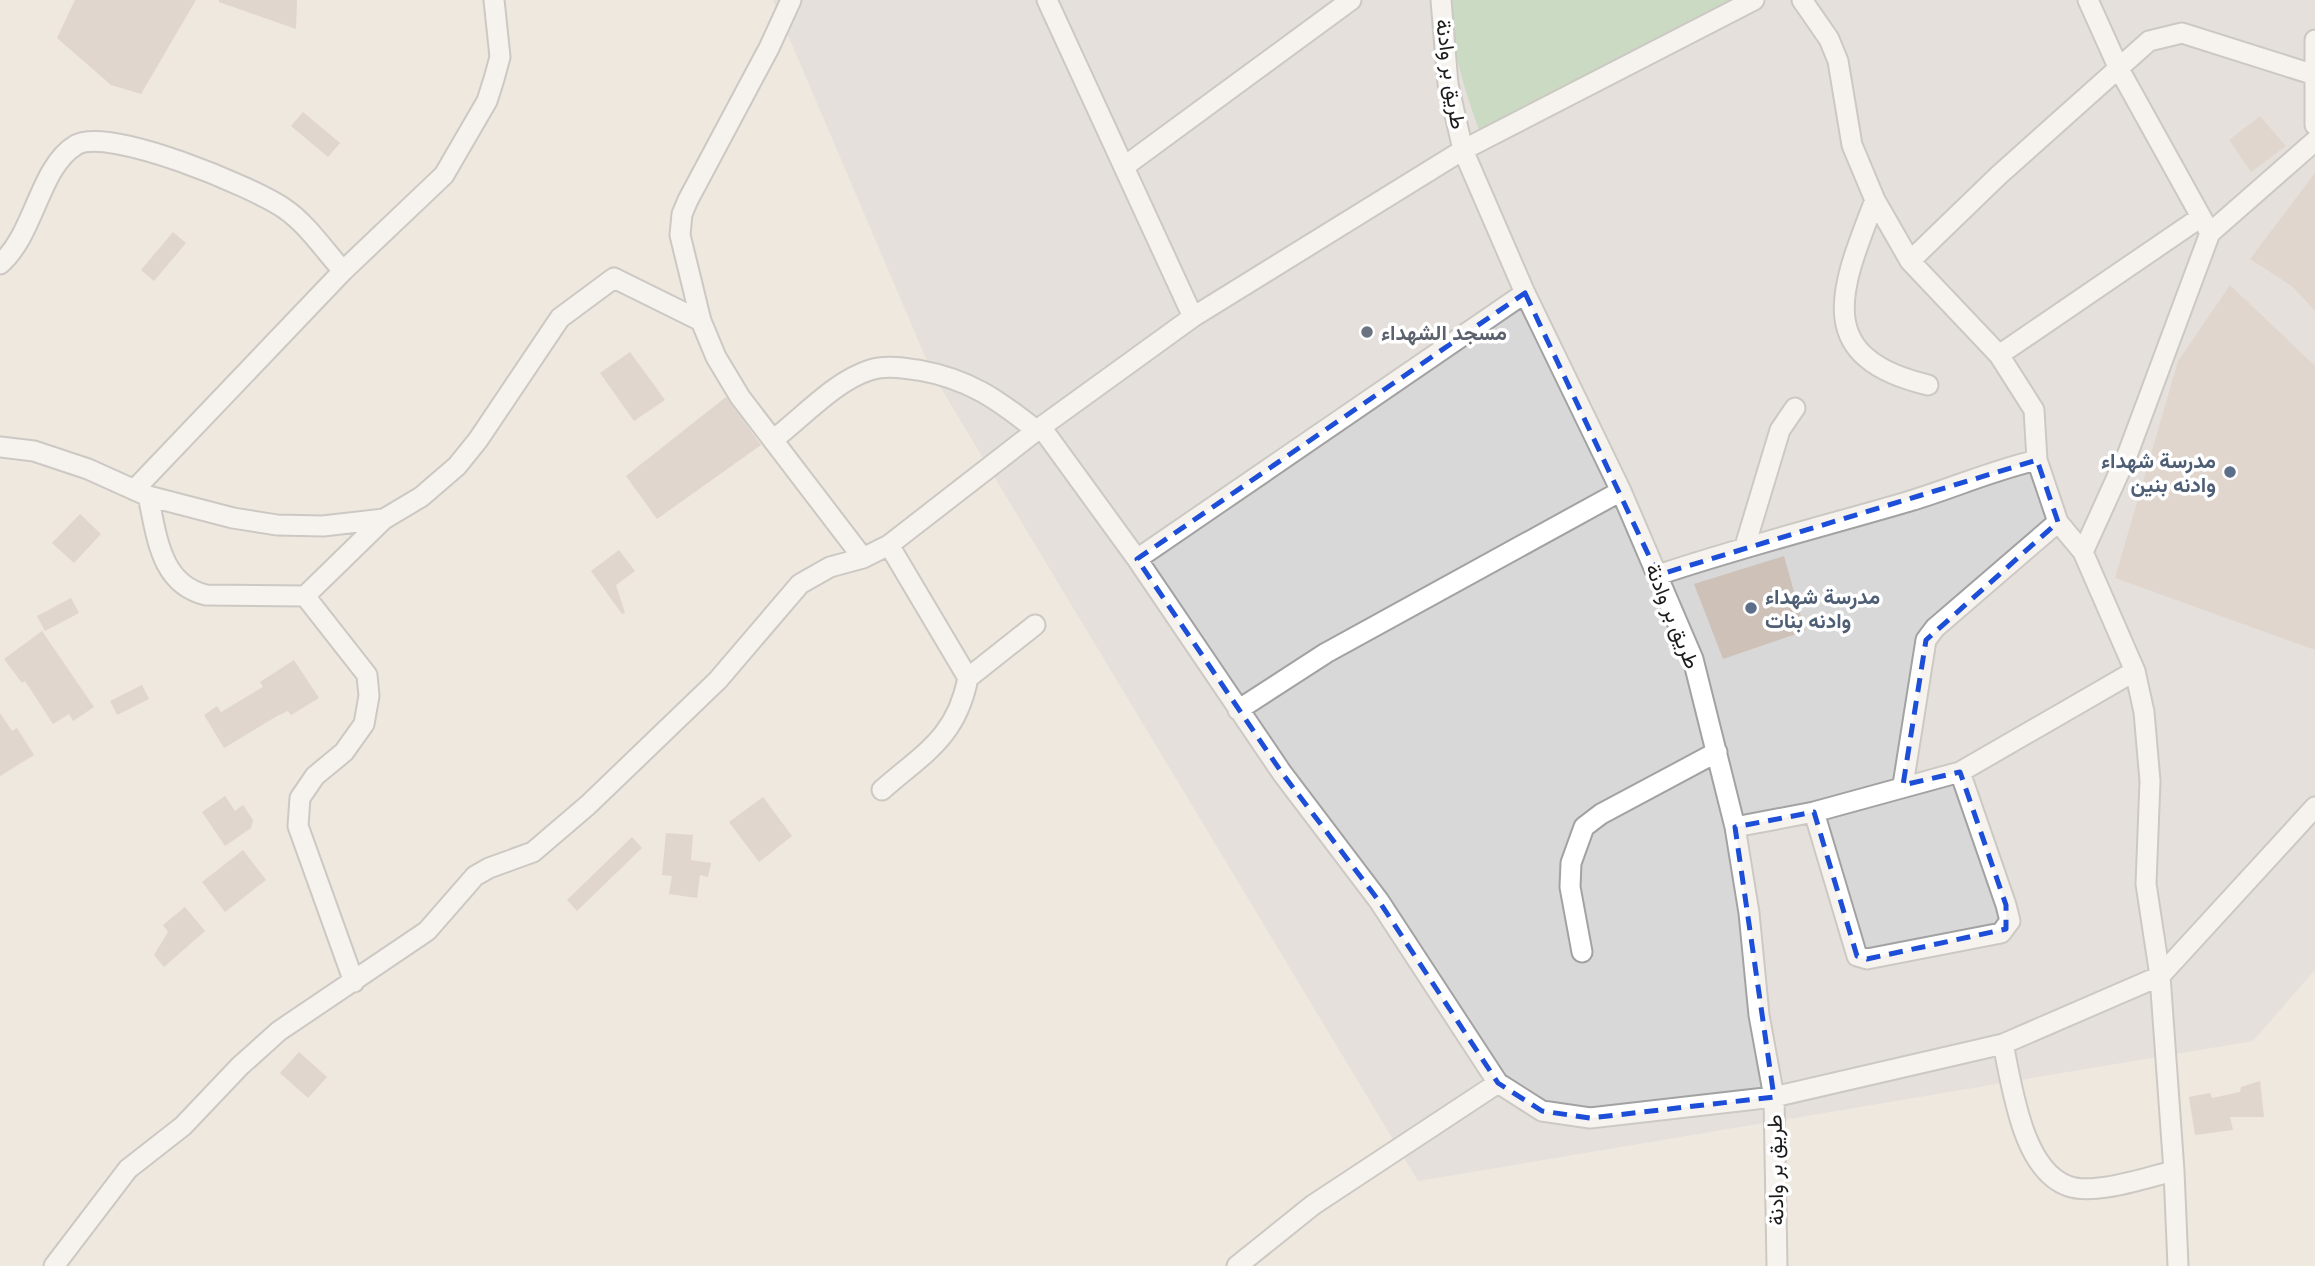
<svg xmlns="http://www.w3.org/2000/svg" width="2315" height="1266" viewBox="0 0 2315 1266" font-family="'PT Sans',Vazirmatn,sans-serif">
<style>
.residential{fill:#d9d8d8}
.cemetery{fill:#9fc9a3}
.building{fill:#cec1b8}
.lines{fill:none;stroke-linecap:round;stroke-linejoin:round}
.minor-casing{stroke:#a2a2a2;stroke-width:23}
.minor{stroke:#fff;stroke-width:19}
.marked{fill:none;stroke:#1d4ed8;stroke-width:5;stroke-dasharray:14 9;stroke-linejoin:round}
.worship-dot{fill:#6b7280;stroke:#fff;stroke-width:2.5}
.service-dot{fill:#5c6f8a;stroke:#fff;stroke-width:2.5}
.labels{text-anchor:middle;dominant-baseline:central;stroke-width:7;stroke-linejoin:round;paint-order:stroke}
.street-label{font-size:21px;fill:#1b1b1b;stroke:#fff}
.worship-label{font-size:21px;font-weight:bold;fill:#5b616d;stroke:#fff;text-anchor:start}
.service-label{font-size:21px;font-weight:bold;fill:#4e5e75;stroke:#fff;text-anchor:end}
</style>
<rect width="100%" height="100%" fill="#eee8df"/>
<path class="residential" d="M773 0H2315V970L2253 1041 1418 1181 933 375Z"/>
<path class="cemetery" d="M1451 0H1732L1480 132C1464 90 1450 44 1451 0Z"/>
<path class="building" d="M75 0H196L141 94 111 85 57 38Z
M219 0H297L296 29 219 2Z
M303 112 340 143 328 157 291 126Z
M2260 116 2286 146 2251 172 2229 140Z
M2315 173V311L2293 287 2250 259Z
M173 232 186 243 154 281 141 270Z
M2230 285 2315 366V650L2115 578 2178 361Z
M630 352 665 400 634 421 600 373Z
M726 397 761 445 657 519 626 476Z
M80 514 101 534 74 563 52 543Z
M619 550 635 571 616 585 625 613 622 614 591 571Z
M1784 556 1805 631 1723 659 1694 584Z
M71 598 79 613 45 631 37 616Z
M42 631 94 707 73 721 69 714 53 724 25 681 22 683 4 659Z
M294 660 319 698 291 715 288 711 277 716 224 748 204 715 217 706 221 712 263 687 260 682Z
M142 685 149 699 117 715 110 701Z
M0 713 12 731 17 728 34 755 0 776Z
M225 796 235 811 243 805 253 820 251 828 225 846 202 812Z
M763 797 792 836 759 862 729 822Z
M666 833 693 835 691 860 711 863 708 877 700 875 697 898 669 894 672 876 662 875Z
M632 837 642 848 577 911 567 900Z
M243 850 266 880 225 912 202 882Z
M185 907 205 931 164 967 154 955 168 932 163 925Z
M299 1052 327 1077 308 1098 280 1073Z
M2260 1081 2264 1117H2230L2233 1130 2195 1135 2189 1097 2210 1093 2212 1098 2240 1092 2241 1087Z"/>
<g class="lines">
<defs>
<path id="minor" d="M791 0 769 48 688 200 682 214 680 235 701 321 716 357 740 397 863 558
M1047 0 1193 317
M1441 0 1448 84 1463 150 1525 293 1621 491 1693 659 1735 827 1749 913 1759 1015 1774 1097 1777 1266
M1802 0 1829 39 1838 61 1852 145 1875 200 1910 261 1999 355 2034 410 2037 460 2058 522 2083 552 2135 671 2144 712 2150 781 2146 884 2160 976 2174 1171 2178 1266
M2088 0 2119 69 2210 233
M2315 40V125
M1125 166 1351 0
M1875 200C1842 286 1809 357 1928 385
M1910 261 1999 175 2149 41 2182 33 2315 75
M0 264C35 234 39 167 76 145 108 126 254 187 285 209 307 224 325 251 343 271
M1999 355 2201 217
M1041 427 1137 559 1282 773 1379 901 1498 1083 1542 1111 1590 1118 1774 1097 2003 1044 2160 976 2315 807
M774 439C803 417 835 381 870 370 886 365 902 368 918 370 969 379 997 399 1036 430
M0 447 34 451 88 469 148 496 233 518 277 525 323 526 384 519 421 497 457 466 478 440 560 318 614 278 701 321
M134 490 343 271 444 175 487 101 494 79 500 57 494 0
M148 496C157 536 160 584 206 595L305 596
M1745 546 1780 430 1795 408
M2083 552 2128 453 2210 233 2315 141
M1137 559 1525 293
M1658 575C1741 547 1825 526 1910 501 1953 488 1993 470 2037 460
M968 678 1035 625
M1238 710 1326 653 1621 491
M1903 785 1926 640 1935 628 2058 522
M882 790C924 753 956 738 968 678L889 545
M1814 812 1857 956 1867 959 2001 933 2010 921 2006 905 1960 772
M1735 827 1814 812 1960 772 2135 671
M1582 952 1570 887 1571 863 1584 827 1601 814 1717 752
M354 982 298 826 300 798 315 776 344 752 364 724 369 696 367 675 305 596 384 519
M2003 1044C2012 1085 2022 1170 2068 1186 2094 1196 2147 1177 2174 1171
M54 1266 128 1169 183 1126 240 1066 279 1031 427 931 475 876 489 868 533 852 588 805 718 680 800 584 830 567 863 558 889 545 1041 427 1193 317 1463 150 1754 0
M1237 1266 1313 1205 1498 1083"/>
</defs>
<use href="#minor" class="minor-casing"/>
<use href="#minor" class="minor"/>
</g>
<path d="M0 0H2315V1266H0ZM1525 293 1658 575 2037 460 2058 522 1926 640 1903 785 1960 772 2006 905V929L1867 959 1857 956 1814 812 1735 827 1774 1097 1590 1118 1542 1111 1498 1083 1379 901 1282 773 1137 559Z" fill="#eee8df" fill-opacity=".55" fill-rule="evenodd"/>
<path class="marked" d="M1525 293 1658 575 2037 460 2058 522 1926 640 1903 785 1960 772 2006 905V929L1867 959 1857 956 1814 812 1735 827 1774 1097 1590 1118 1542 1111 1498 1083 1379 901 1282 773 1137 559Z"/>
<circle class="worship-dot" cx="1367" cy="332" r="7"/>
<g class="service-dot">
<circle cx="2230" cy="472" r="7"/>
<circle cx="1751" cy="608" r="7"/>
</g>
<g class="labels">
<g class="street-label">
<text transform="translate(1451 74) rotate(82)">طريق بر وادنة</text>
<text transform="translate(1673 616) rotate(68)">طريق بر وادنة</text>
<text transform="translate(1775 1170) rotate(-91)">طريق بر وادنة</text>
</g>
<g class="worship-label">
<text x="1381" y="332">مسجد الشهداء</text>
</g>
<g class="service-label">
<text x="2216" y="460">مدرسة شهداء<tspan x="2216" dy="24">وادنه بنين</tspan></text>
<text x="1765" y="596" text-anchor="start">مدرسة شهداء<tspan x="1765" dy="24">وادنه بنات</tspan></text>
</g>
</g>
</svg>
